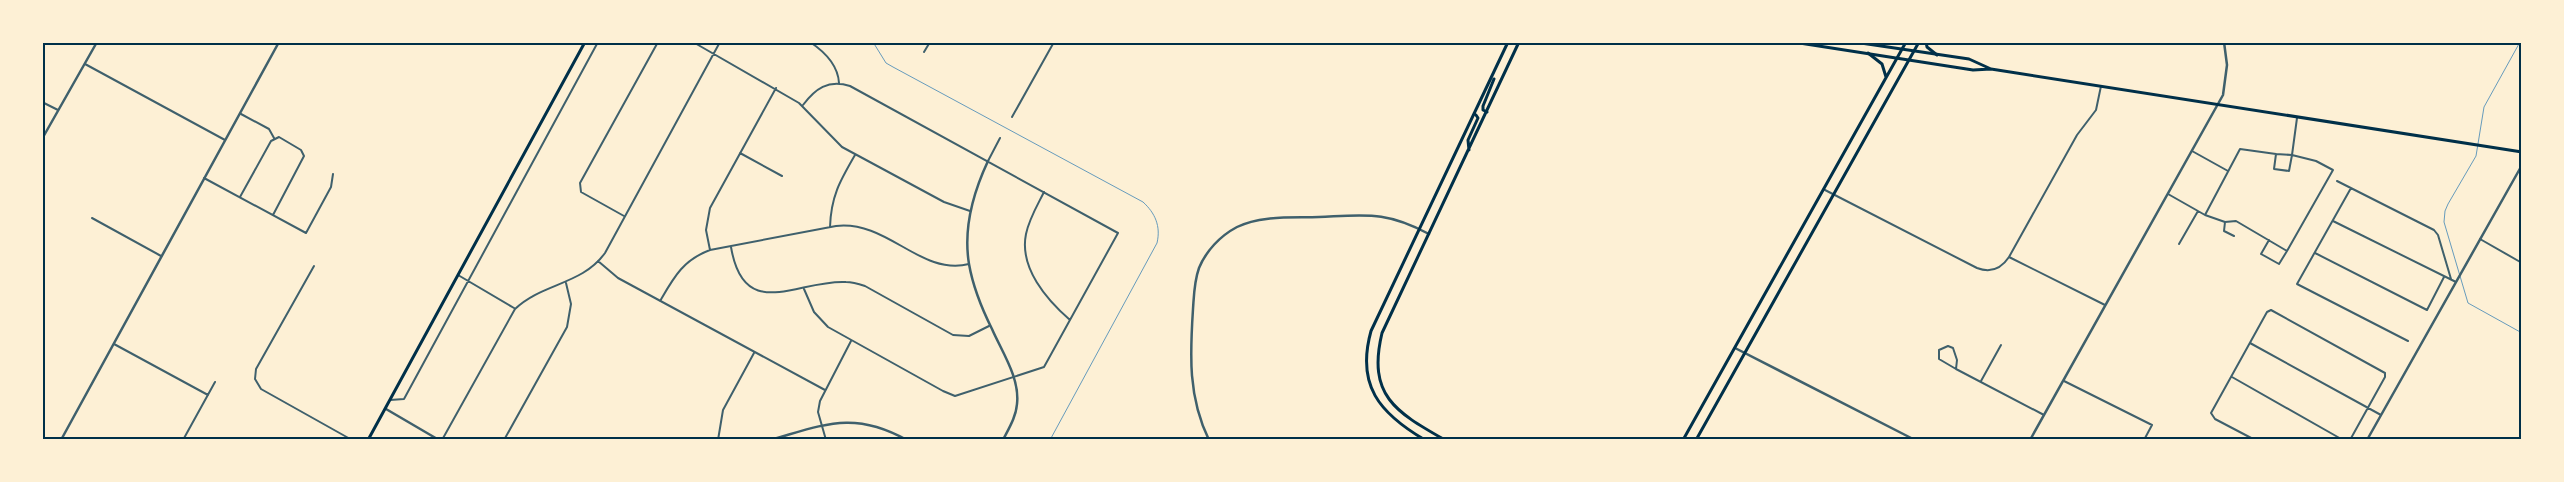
<svg xmlns="http://www.w3.org/2000/svg" width="2564" height="482" viewBox="0 0 2564 482" font-family="'Space Grotesk',sans-serif">
<style>
.lines{fill:none;stroke-linecap:round;stroke-linejoin:round}
.stream{stroke:#669bbc;stroke-width:1}
.minor{stroke:#3f606c;stroke-width:2}
.tertiary{stroke:#3f606c;stroke-width:2.5}
.secondary{stroke:#003049;stroke-width:3}
.primary{stroke:#003049;stroke-width:3}
.neatline{fill:none;stroke:#003049;stroke-width:2}
</style>
<rect width="100%" height="100%" fill="#fdf0d5"/>
<g class="lines">
<path class="stream" d="M873 42 886 63 893 67 1143 202C1155 213 1161 226 1157 243L1050 440
M2520 42 2484 107 2476 156 2448 204 2445 211 2444 222 2468 303 2522 333"/>
<path class="minor" d="M693 42 799 103 842 147 944 202 970 211
M810 42C825 52 838 65 839 83
M924 52 930 42
M85 64 225 140
M42 102 58 110
M803 105C815 89 828 79 850 86L1118 233 1044 367 955 396 943 391 828 327 814 312 804 289
M241 114 269 129 274 138
M1012 117 1054 42
M2192 151 2228 171
M740 153 782 176
M2276 154 2292 155 2289 171 2274 169Z
M988 161 1000 138
M204 178 306 233 331 187 333 174
M2337 181 2434 230 2438 235 2451 279
M2351 188 2297 284 2408 341
M1825 190 1977 268C1990 273 2001 269 2009 257L2077 135 2096 110 2101 86
M1044 192C1037 206 1029 219 1026 234 1019 268 1047 300 1070 320
M2168 194 2205 215 2240 149 2276 154
M240 197 271 141 279 137 301 150 304 156 273 215
M2205 215 2225 222
M624 216 581 192 580 183 658 42
M92 218 161 256
M2333 221 2456 282
M830 227C831 196 840 181 855 155
M2234 236 2224 231 2225 222 2236 221 2287 251 2333 170 2316 161 2292 155 2297 118
M2480 239 2522 263
M2269 240 2261 254 2279 264 2287 251
M2179 244 2198 211
M731 247C744 324 798 279 846 282 852 282 859 284 865 286L953 335 969 336 989 326
M710 250 706 230 710 208 776 88
M2315 253 2427 310 2444 277
M2009 257 2105 305
M598 261 618 278 825 390
M314 266 256 369 255 379 261 389 352 440
M458 275 514 308
M660 301C674 277 683 260 710 250L836 226C888 220 920 276 969 264
M2250 343 2381 415
M114 344 208 395
M1948 346 1953 348 1957 360 1956 369 1939 359V350Z
M1956 369 2044 415
M2232 377 2343 440
M1981 381 2001 345
M2064 381 2152 425 2144 440
M390 400 404 399 598 42
M183 440 215 382
M442 440 515 309C542 283 582 285 605 253L720 42
M504 440 567 327 571 304 566 283
M718 440 723 410 754 353
M826 440 818 412 820 401 851 341
M2255 440 2215 419 2211 413 2267 312 2271 310 2385 373V377L2350 440"/>
<path class="tertiary" d="M42 139 97 42
M988 161C973 193 963 228 969 264 973 287 982 309 992 329 1002 352 1020 378 1017 404 1016 417 1009 428 1003 440
M1735 348 1915 440
M386 409 439 440
M61 440 279 42
M770 440C824 425 853 410 907 440
M1209 440C1188 397 1190 355 1193 309 1194 295 1194 282 1199 268 1206 251 1220 236 1237 227 1261 215 1293 218 1319 217 1367 215 1386 211 1429 234
M2030 440 2223 95 2227 65 2224 42
M2367 440 2522 165"/>
<path class="secondary" d="M1793 42 1973 70 1991 69 2522 152
M1854 42 1969 59 1991 69
M1487 112 1483 110V106L1494 79
M1469 150 1468 140 1478 118 1476 115
M368 440 585 42
M1425 440C1379 413 1356 385 1371 331L1508 42
M1445 440C1396 412 1367 396 1382 333L1519 42"/>
<path class="primary" d="M1926 42 1927 47 1937 55
M1868 53 1882 64 1886 77
M1683 440 1906 42
M1696 440 1919 42"/>
</g>
<rect width="2564" height="482" fill="none" stroke="#fdf0d5" stroke-width="88"/>
<rect x="44" y="44" width="2476" height="394" class="neatline"/>
</svg>
